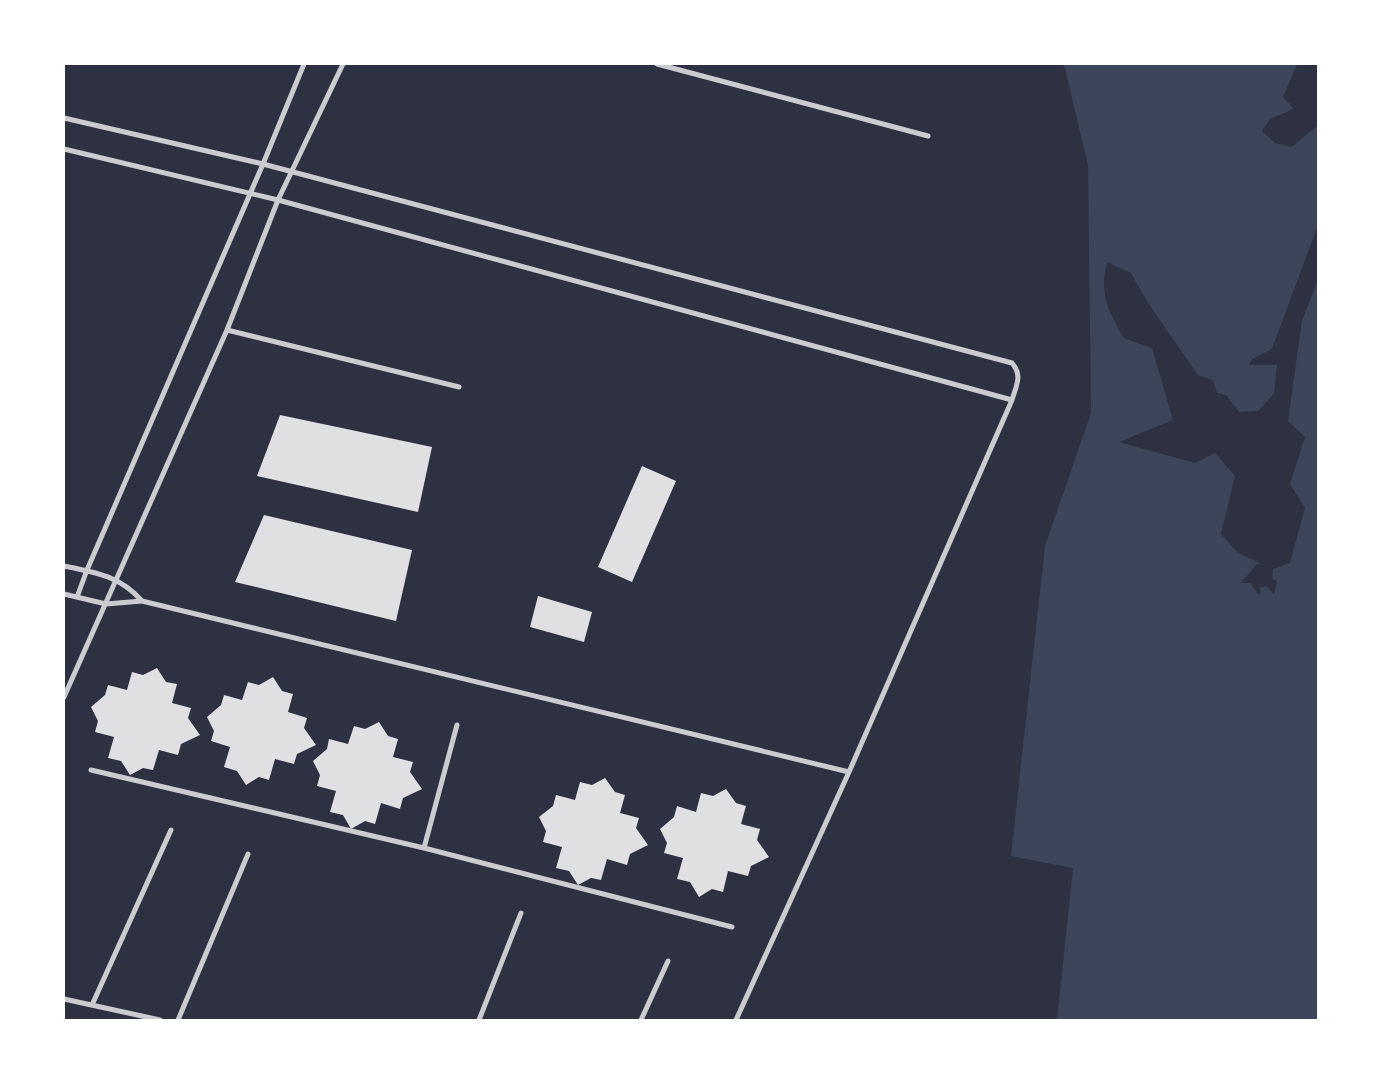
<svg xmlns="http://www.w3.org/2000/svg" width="1382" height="1084" viewBox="0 0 1382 1084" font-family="'Roboto Serif',serif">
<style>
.green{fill:#3c4559}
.building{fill:#e0e0e3}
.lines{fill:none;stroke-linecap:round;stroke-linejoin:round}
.minor{stroke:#caccd0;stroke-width:5}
</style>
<rect width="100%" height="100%" fill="#2d3142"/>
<path class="green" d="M1064 64H1294L1297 65 1283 97 1294 109 1270 119 1262 131 1275 143 1292 147 1318 125V225L1272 349 1252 359 1249 365H1277L1274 394 1258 411 1239 412 1226 395 1217 393 1213 380 1198 375 1146 300 1131 273 1107 262C1099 294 1108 311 1124 338L1152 348 1173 420 1119 442 1195 463 1215 453 1235 476 1221 534 1238 553 1262 564H1257L1241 583H1250L1259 595 1261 592 1259 588 1266 586 1274 594 1277 582 1272 578 1273 569 1290 563 1305 508 1290 484 1305 437 1288 421 1302 321 1318 279V1020H1057L1073 868 1011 856 1045 546 1091 413 1088 165Z"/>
<path class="building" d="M280 415 432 447 418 512 257 476Z
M642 466 676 481 632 582 598 567Z
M264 515 412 550 396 621 235 582Z
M538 596 592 612 584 642 530 627Z
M157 668 166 682 177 684 172 703 191 708 188 718 200 735 181 744 178 755 159 750 153 770 143 768 130 775 121 761 108 758 114 737 95 732 98 721 91 707 105 695 108 685 127 690 132 672 143 675Z
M273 677 282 691 293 694 288 712 307 718 304 728 316 745 297 754 294 764 275 759 269 780 259 777 246 785 237 771 224 767 230 747 211 741 214 731 207 717 221 705 224 695 242 700 248 682 259 685Z
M379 722 388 736 398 739 393 757 413 762 410 772 422 789 403 798 400 809 381 803 375 824 365 821 351 829 343 815 330 812 336 791 317 786 320 775 313 761 327 749 329 739 348 744 354 726 365 729Z
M605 778 615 792 625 795 620 813 639 818 636 828 648 845 630 854 627 865 607 859 601 880 591 878 578 885 569 871 556 868 562 847 543 842 546 831 539 817 553 806 556 795 575 800 580 782 592 785Z
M726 789 736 803 746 806 741 824 760 829 757 840 769 857 751 866 748 876 728 871 723 892 712 889 699 897 690 882 677 879 683 858 664 853 667 843 660 829 674 817 677 806 696 812 701 793 713 796Z"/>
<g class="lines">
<path class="minor" d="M657 64 928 136
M64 118 263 164 1012 363C1023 376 1016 386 1012 400L849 772 736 1020
M64 149 278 200 1012 400
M227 330 459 387
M64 566C95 572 120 576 142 601
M64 594 106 604 142 601 849 772
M77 597 87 570 263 164 304 64
M64 697 227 330 278 200 343 64
M91 770 424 848 732 927
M424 848 457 725
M64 999 160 1020
M92 1005 171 830
M178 1020 248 854
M479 1020 521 913
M641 1020 668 961"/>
</g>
<rect width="1382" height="1084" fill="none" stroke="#ffffff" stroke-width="130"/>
</svg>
